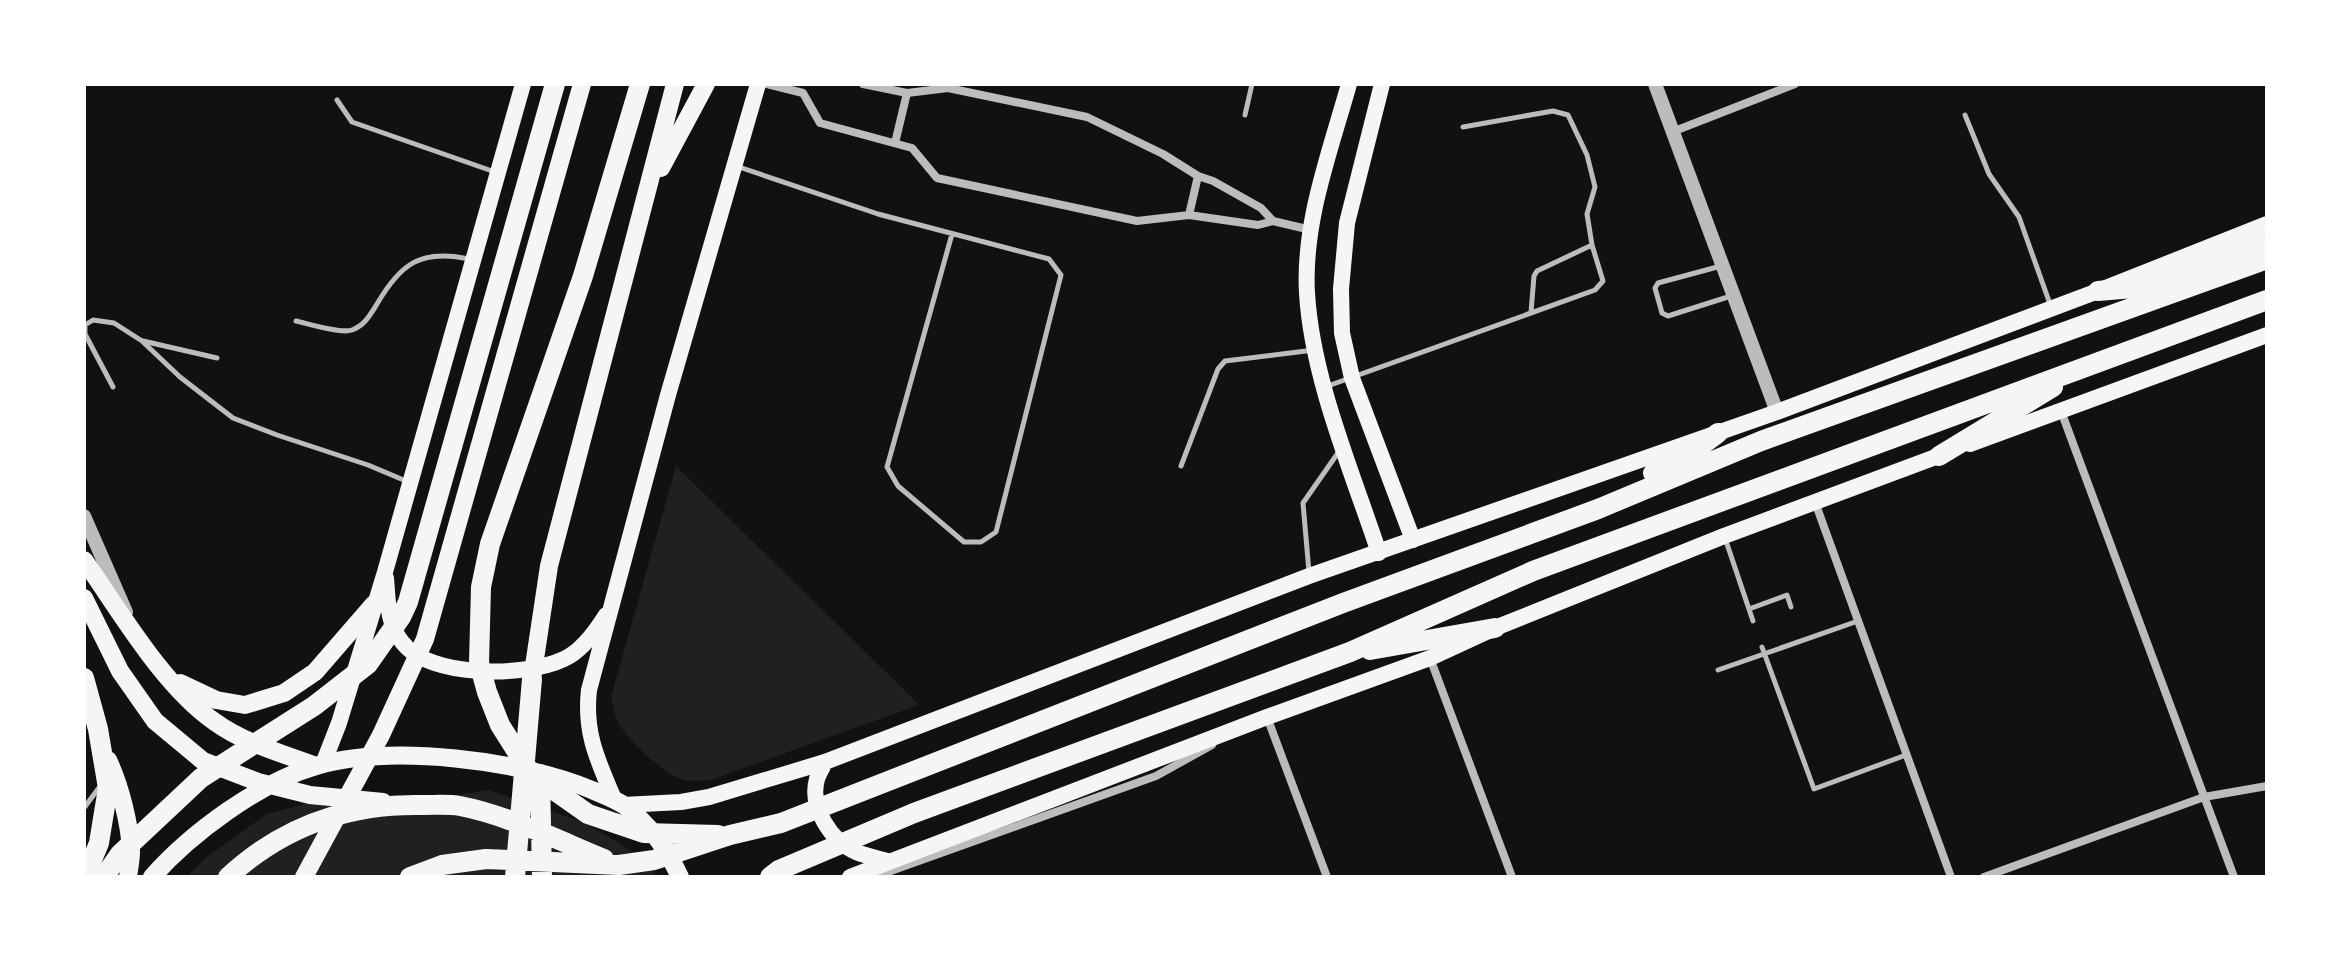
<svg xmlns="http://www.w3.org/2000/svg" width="2351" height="961" viewBox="0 0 2351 961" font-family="'Libre Baskerville',serif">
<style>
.green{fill:#202020}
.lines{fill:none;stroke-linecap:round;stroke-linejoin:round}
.service{stroke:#bcbcbc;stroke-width:5}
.minor{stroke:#bcbcbc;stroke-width:8}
.tertiary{stroke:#bcbcbc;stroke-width:14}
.secondary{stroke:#f5f5f5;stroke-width:16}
.primary{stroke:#f5f5f5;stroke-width:18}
.trunk{stroke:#f5f5f5;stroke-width:18}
.motorway{stroke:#f5f5f5;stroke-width:20}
</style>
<rect width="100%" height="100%" fill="#111"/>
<path class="green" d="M676 466 899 685 919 705 711 780C700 781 689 782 679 778 662 772 626 738 618 722 614 714 613 706 611 697Z
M488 790 586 823 650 862 656 877H186L208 856 267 814 350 792 402 804Z"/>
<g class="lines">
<path class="service" d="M337 100 352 122 495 172
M1245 115 1252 84
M1965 115 1989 174 2019 217 2050 304
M1463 127 1553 111 1568 115 1587 155 1595 187 1587 214 1592 245
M739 167 878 214 1049 259 1061 275 996 532 981 542H964L898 486 887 467 952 234
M1721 266 1658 283 1655 288 1662 313 1668 316 1731 296
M296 321C309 324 341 334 352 330 365 325 370 315 377 304 401 263 421 249 469 259
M143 341 217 358
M113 387 85 334V325L93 320 114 323 142 341 180 377 233 418 277 435 368 465 406 481
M1325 387 1595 290 1603 281 1592 245 1537 271 1534 276 1531 312
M1181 466 1218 369 1225 361 1314 350
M1725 538 1753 621
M1309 572 1303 503 1340 450
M1749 609 1787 595 1791 607
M1762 647 1814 789 1906 755
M1718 670 1858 621
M84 808 101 785"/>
<path class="minor" d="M767 84 803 93 820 123 912 148 937 178 1137 221 1189 215 1258 225 1273 221 1261 208 1213 181 1198 176 1163 154 1087 117 948 88 907 93 863 84
M1672 132 1795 84
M895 143 907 93
M1189 215 1198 176
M1273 221 1311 230
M2061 411 2234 877
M1815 502 1951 877
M1430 658 1512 877
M1267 717 1327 877
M874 877 1156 776 1212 745
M1984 877 2204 797 2267 786"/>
<path class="tertiary" d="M1655 84 1777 412
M84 516 126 612"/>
<path class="secondary" d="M1349 84C1330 152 1303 222 1307 293 1312 379 1352 471 1379 553
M1382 84 1347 223 1341 289 1342 333 1352 378 1413 540
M1970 444 2267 335
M386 578C388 600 387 624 402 642 430 679 526 677 564 659 582 651 596 631 606 615
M825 762C823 767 819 773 817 779 809 807 831 841 856 852 866 856 877 858 887 861
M323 764 339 723 385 572 523 84
M614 799C598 761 584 733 589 690L668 395 758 84
M623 805 681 802 709 797 825 762 1309 576 1777 412 2098 291 2267 224
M850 877 1267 717 1430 658 1495 628 1724 536 1949 452"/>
<path class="primary" d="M84 560C120 611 163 686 215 722 244 743 281 753 316 766
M84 598 120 671 155 721 203 761 258 782 310 795 383 802
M180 683 216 700 245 705 284 693 315 672 374 604
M108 760C120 785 130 824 131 852 131 860 129 869 128 877
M152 877C191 833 260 782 316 766 391 744 521 760 592 790 603 795 615 799 625 806 649 824 667 849 680 877"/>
<path class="trunk" d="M661 168 706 84
M532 679 549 566 675 84
M304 877 381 735 425 639 582 84"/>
<path class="motorway" d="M640 84 583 276 490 544 481 587 479 663 487 692 500 725 531 774 588 814 644 833 718 835
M2098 291 2144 287 2267 243
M1939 456 2053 387
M1653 473 1690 454 1718 433
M1370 650 1495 628
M84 678 98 729 108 788 99 843 85 877
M540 774 542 877
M104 877 120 854 201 778 314 706 368 664 401 617 408 602 555 84
M228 877C283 826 350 803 424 805 436 805 449 804 460 806 507 815 560 841 604 859
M410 877 442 865 486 859 619 865 654 860 730 835 781 823 1343 603 1598 509 1761 441 2267 259
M515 877 532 679
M770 877 779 870 914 813 1350 652 1533 571 2267 300"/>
</g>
<rect width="2351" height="961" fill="none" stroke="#ffffff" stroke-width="172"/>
</svg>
